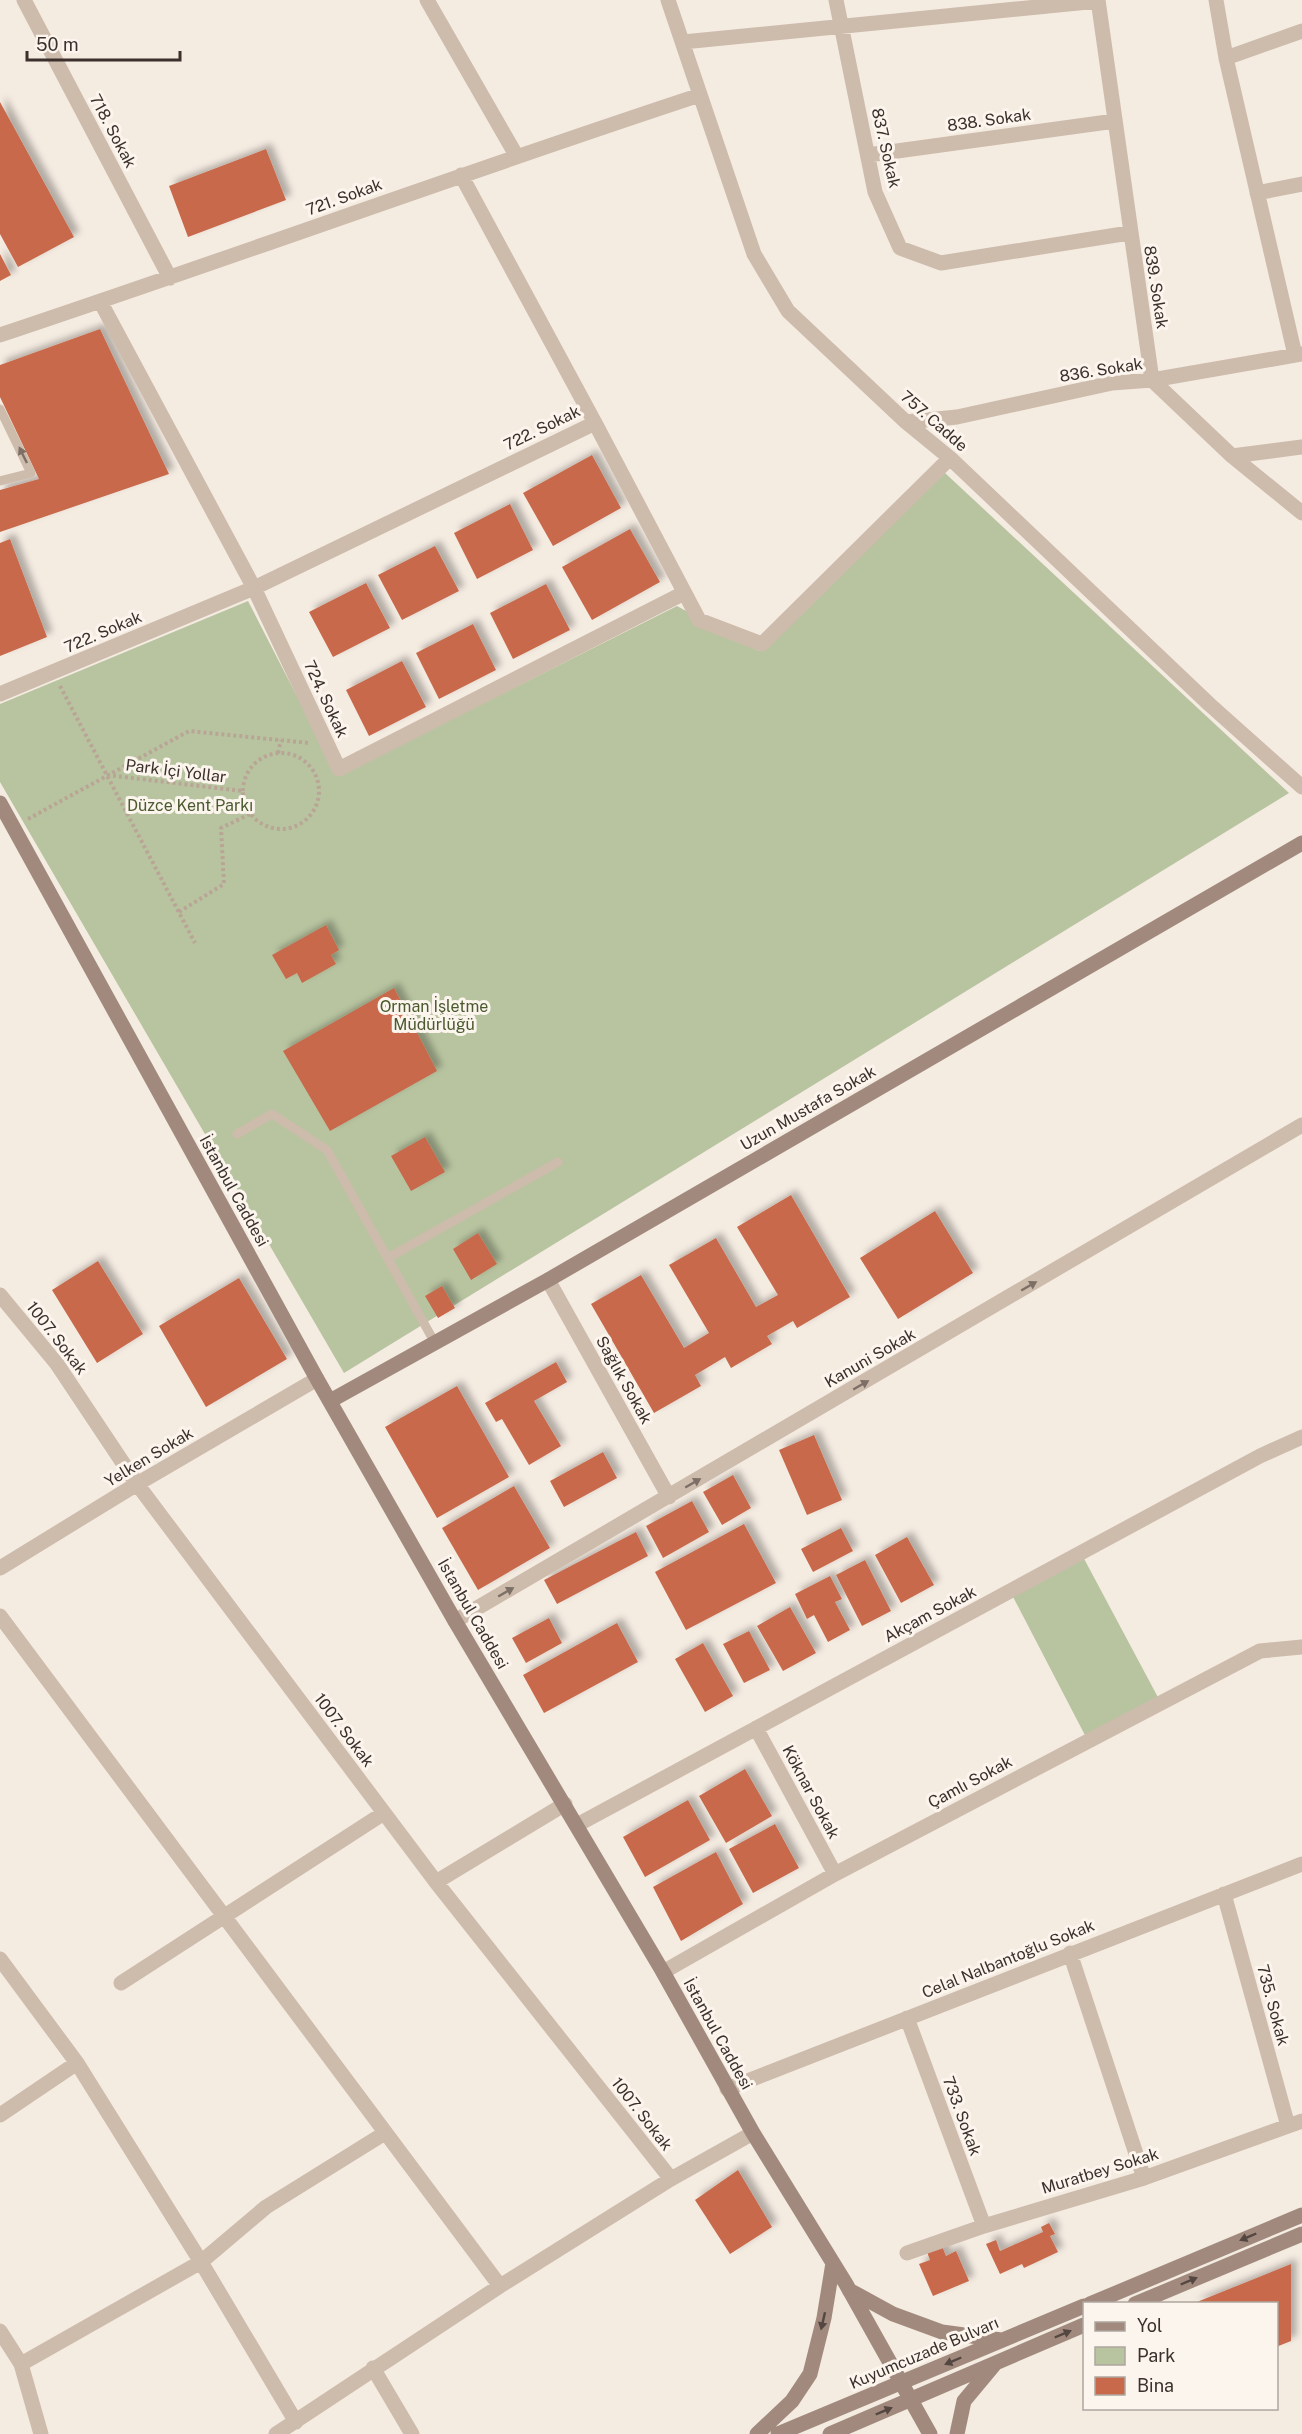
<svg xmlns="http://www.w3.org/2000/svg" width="1302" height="2434" viewBox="0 0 1302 2434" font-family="'Public Sans',sans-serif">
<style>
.green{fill:#b8c4a0}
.building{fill:#c8694b;filter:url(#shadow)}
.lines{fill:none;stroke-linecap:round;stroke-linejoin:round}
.path{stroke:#b9a596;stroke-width:4;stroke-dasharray:3 3;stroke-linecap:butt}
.lane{stroke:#cdbbac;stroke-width:9}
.street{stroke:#cdbbac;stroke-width:15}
.secondary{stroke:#a18a7d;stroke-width:15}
.oneway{fill:#7d6f65}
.oneway2{fill:#544640}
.labels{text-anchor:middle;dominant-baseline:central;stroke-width:6;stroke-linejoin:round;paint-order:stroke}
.street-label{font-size:16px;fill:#3b302b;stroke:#fbf5ee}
.park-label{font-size:16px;fill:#4a5a2e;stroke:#fbf5ee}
</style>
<defs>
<filter id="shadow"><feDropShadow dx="5.5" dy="-5.5" stdDeviation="3" flood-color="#0004"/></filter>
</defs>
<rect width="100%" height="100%" fill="#f4ebe1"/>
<path class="green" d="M945 473 1289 793 344 1373 0 782V704L248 601 338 776 677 606 759 651Z
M1081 1553 1161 1703 1088 1741 1010 1591Z"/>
<path class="building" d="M0 102 74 237 18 267 0 234Z
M266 149 286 200 188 237 169 186Z
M0 254 11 275 0 281Z
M100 329 169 474 0 532V490L39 479 0 397V365Z
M592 455 621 508 553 546 523 493Z
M510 504 533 550 477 579 454 533Z
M630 529 660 582 592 620 562 567Z
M10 539 47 637 0 656V543Z
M435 546 459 591 402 620 378 575Z
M366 583 390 628 333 657 309 612Z
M546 584 570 630 513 659 490 613Z
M473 624 496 670 439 699 416 653Z
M402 661 426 707 369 736 346 690Z
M326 925 339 950 331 955 336 964 302 983 297 973 286 979 272 955Z
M394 988 437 1071 330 1131 283 1051Z
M425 1137 445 1172 411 1191 391 1156Z
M791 1195 850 1297 797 1328 793 1321 767 1336 772 1344 731 1368 725 1357 695 1375 701 1386 654 1413 591 1304 641 1275 684 1348 709 1333 669 1265 716 1238 756 1307 778 1295 737 1227Z
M935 1211 973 1273 898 1319 860 1258Z
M478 1233 497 1264 471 1280 453 1249Z
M98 1261 143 1334 97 1363 52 1290Z
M239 1278 287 1359 206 1407 159 1326Z
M442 1286 455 1308 438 1318 425 1296Z
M556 1362 567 1382 534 1401 561 1446 529 1465 502 1419 496 1422 485 1403Z
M457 1386 509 1477 437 1518 385 1427Z
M814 1435 842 1500 807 1515 779 1450Z
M603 1452 617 1478 564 1507 550 1481Z
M733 1475 751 1508 722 1525 703 1492Z
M514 1486 550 1548 478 1590 442 1528Z
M692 1501 709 1532 663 1558 646 1526Z
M744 1524 776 1583 686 1630 655 1572Z
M841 1528 853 1551 813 1572 801 1549Z
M636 1532 648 1556 557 1604 544 1580Z
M907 1537 934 1585 901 1603 875 1555Z
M865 1560 891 1611 862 1626 836 1575Z
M830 1576 842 1599 835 1602 850 1630 828 1642 814 1615 807 1619 795 1594Z
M790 1607 816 1653 783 1671 757 1626Z
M549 1618 562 1643 526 1663 512 1638Z
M617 1623 638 1662 544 1713 523 1675Z
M749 1631 770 1670 744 1683 723 1644Z
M703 1643 733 1696 705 1712 675 1659Z
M745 1769 772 1816 726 1843 699 1796Z
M688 1800 710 1840 645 1877 623 1837Z
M775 1824 799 1868 753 1893 729 1849Z
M716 1852 743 1904 681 1941 653 1887Z
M738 2170 772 2227 730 2254 695 2200Z
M1049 2223 1055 2234 1050 2236 1058 2252 1024 2268 1022 2264 1000 2274 986 2244 996 2240 1000 2251 1043 2232 1041 2227Z
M942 2246 946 2256 956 2251 969 2281 933 2296 919 2264 930 2260 927 2252Z
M1291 2264V2341L1276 2347V2304H1192Z"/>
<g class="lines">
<path class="path" d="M60 686 195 943
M278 753 281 740
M243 791a38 38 0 1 1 76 0a38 38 0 1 1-76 0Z
M107 775 242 791
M28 819 189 731 309 743
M179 912 224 884 221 828 250 814"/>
<path class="lane" d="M0 409 31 473 0 481
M237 1134 272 1114 327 1150 435 1343
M388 1258 558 1162"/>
<path class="street" d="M24 0 170 278
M427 0 516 155
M668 0 754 254 788 311 906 422 950 458 1209 704 1302 787
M836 0 875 192 900 248 941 263 1129 233
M1098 0 1152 380 1232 456 1302 513
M1216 0 1226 58 1295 355
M683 42 1098 1
M1226 58 1302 31
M868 155 1115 121
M461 175 595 423
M1257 193 1302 184
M100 301 254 588 339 769 684 593
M0 335C234 257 466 172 700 95
M906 422 957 417 1112 383 1152 380 1302 354
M1232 456 1302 447
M0 694 254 588 595 423 699 620 762 644 950 458
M548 1280 669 1497
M0 1295 57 1364 137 1484 436 1882 671 2179
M0 1568 137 1484 317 1379
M0 1616 500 2286
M455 1621 1302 1125
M756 1728 835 1874
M577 1825 1260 1456 1302 1437
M436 1882 565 1804
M1224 1894 1288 2126
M1070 1953 1144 2178
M0 1959 77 2063 201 2262 266 2207 385 2133
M663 1972 835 1874 1260 1651 1302 1647
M121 1983 384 1813
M907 2018 984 2226
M727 2089 1302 1864
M0 2115 77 2063
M907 2253 984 2226 1144 2178 1302 2121
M0 2331 21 2364 41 2434
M21 2364 201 2262 296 2422
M373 2368 412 2434
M276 2434 500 2286 671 2179 753 2133"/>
<path class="secondary" d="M0 803 317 1379 455 1621 663 1972 753 2133 846 2284 930 2434
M330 1401 548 1280 1302 843
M849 2290 893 2314 942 2332 1001 2340
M1090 2304 1302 2215
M1135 2304 1302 2234
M757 2434 792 2401 810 2374 824 2318 833 2263
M778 2434 1084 2306
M830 2434 1084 2325
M957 2434 964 2401 994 2365"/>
</g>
<defs><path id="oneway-solid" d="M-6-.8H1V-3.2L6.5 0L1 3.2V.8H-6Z" transform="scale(1.5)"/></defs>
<g class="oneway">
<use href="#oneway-solid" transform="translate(23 455) rotate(-116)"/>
<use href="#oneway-solid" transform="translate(1029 1286) rotate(-30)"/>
<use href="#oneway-solid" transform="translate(861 1385) rotate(-30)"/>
<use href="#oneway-solid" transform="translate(693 1483) rotate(-30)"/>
<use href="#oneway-solid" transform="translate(506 1592) rotate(-30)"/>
</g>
<g class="oneway2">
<use href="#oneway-solid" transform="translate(1248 2237) rotate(157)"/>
<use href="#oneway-solid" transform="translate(1189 2281) rotate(-23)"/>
<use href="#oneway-solid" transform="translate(823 2321) rotate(103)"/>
<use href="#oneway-solid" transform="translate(1063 2334) rotate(-23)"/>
<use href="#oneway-solid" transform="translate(953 2361) rotate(157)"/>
<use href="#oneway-solid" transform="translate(884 2411) rotate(-23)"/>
</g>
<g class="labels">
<g class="street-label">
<text transform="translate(989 120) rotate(-8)">838. Sokak</text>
<text transform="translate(113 131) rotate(62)">718. Sokak</text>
<text transform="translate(886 148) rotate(77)">837. Sokak</text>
<text transform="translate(344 197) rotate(-20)">721. Sokak</text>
<text transform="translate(1156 287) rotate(81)">839. Sokak</text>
<text transform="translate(1101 370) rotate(-9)">836. Sokak</text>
<text transform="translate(934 421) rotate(41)">757. Cadde</text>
<text transform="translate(542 428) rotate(-26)">722. Sokak</text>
<text transform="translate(103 632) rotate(-23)">722. Sokak</text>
<text transform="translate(326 699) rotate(65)">724. Sokak</text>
<text transform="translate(176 771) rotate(7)">Park İçi Yollar</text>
<text transform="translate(808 1108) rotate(-30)">Uzun Mustafa Sokak</text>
<text transform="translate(234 1191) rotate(61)">İstanbul Caddesi</text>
<text transform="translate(57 1338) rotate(52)">1007. Sokak</text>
<text transform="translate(870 1358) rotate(-30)">Kanuni Sokak</text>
<text transform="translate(624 1380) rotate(61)">Sağlık Sokak</text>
<text transform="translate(149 1457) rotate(-31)">Yelken Sokak</text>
<text transform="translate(473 1614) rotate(60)">İstanbul Caddesi</text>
<text transform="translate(930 1614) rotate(-28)">Akçam Sokak</text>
<text transform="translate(344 1730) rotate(53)">1007. Sokak</text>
<text transform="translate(970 1782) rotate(-28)">Çamlı Sokak</text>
<text transform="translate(811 1792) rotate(62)">Köknar Sokak</text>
<text transform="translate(1008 1959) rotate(-22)">Celal Nalbantoğlu Sokak</text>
<text transform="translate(1273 2005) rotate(75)">735. Sokak</text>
<text transform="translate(718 2034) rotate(61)">İstanbul Caddesi</text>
<text transform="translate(642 2114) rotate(52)">1007. Sokak</text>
<text transform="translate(962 2116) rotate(70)">733. Sokak</text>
<text transform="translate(1100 2171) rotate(-17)">Muratbey Sokak</text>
<text transform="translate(924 2353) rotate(-23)">Kuyumcuzade Bulvarı</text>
</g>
<g class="park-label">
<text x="190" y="805">Düzce Kent Parkı</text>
<text x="434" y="1006">Orman İşletme<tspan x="434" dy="18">Müdürlüğü</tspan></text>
</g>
</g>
<rect x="1083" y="2302" width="195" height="108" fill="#fbf5ee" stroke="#aea6a0" stroke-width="1.5"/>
<rect x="1095" y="2322" width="30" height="9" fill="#a18a7d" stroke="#aea6a0" stroke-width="1.5"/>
<text x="1137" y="2332" font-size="18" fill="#3b302b">Yol</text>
<rect x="1095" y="2347" width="30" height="18" fill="#b8c4a0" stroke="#aea6a0" stroke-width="1.5"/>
<text x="1137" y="2362" font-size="18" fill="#3b302b">Park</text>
<rect x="1095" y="2377" width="30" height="18" fill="#c8694b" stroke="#aea6a0" stroke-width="1.5"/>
<text x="1137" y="2392" font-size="18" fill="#3b302b">Bina</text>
<path d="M27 51v9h153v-9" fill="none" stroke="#3b302b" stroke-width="3"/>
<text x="36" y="51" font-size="18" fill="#3b302b" stroke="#fbf5ee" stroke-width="4.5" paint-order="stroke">50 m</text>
</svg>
